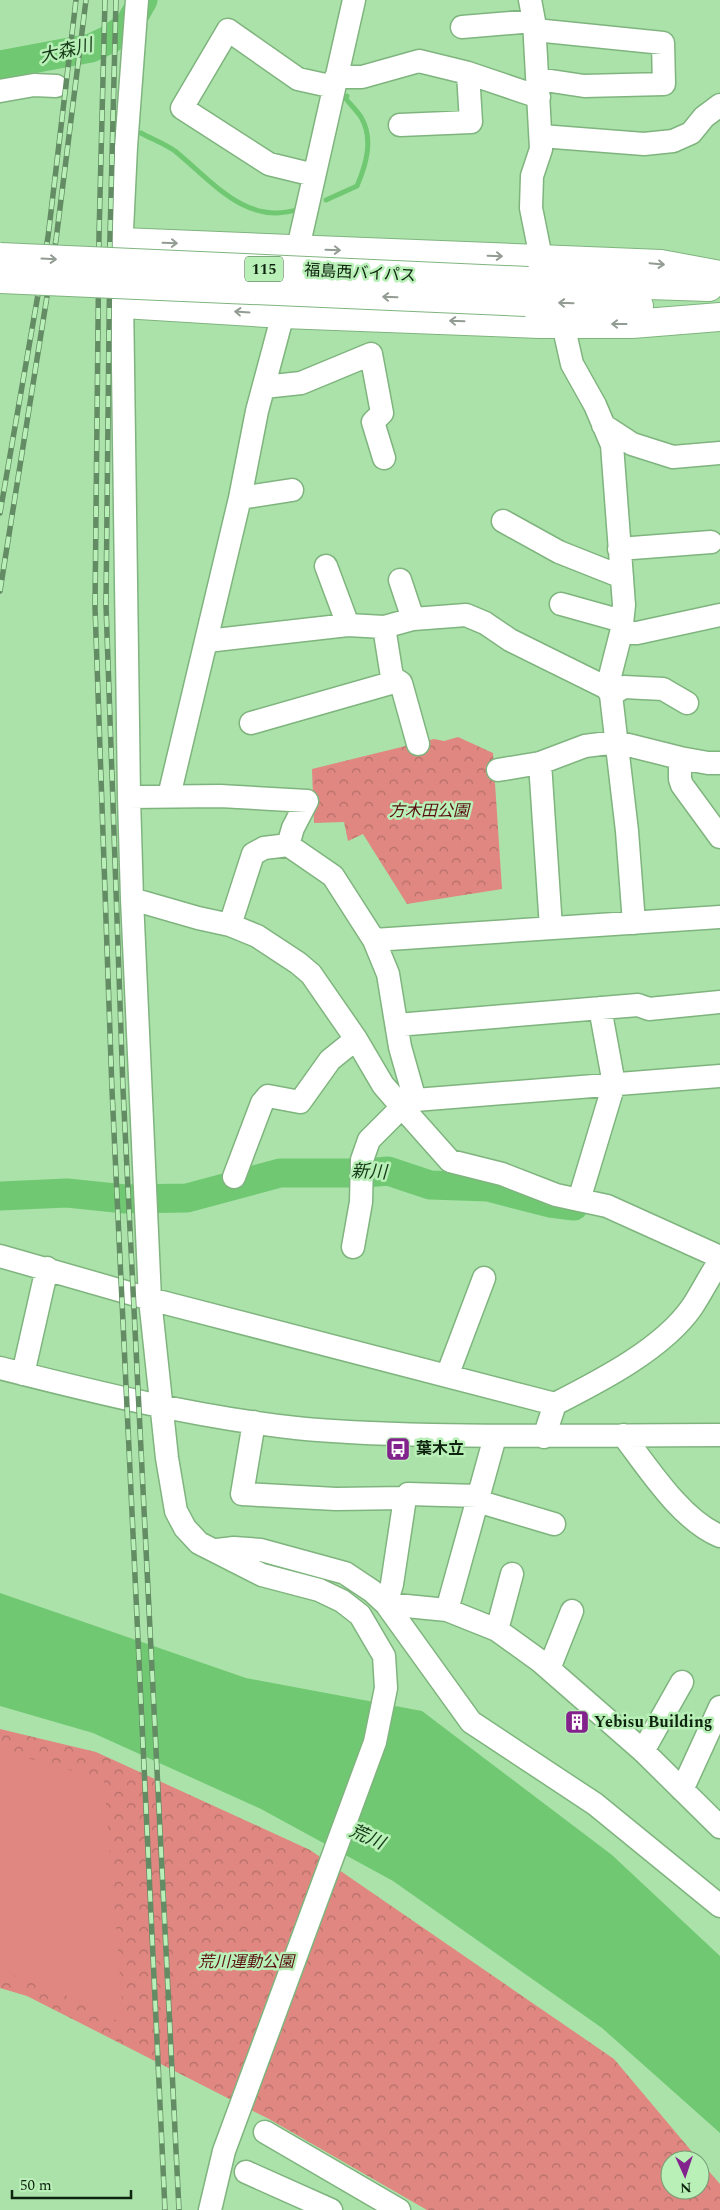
<svg xmlns="http://www.w3.org/2000/svg" width="720" height="2210" viewBox="0 0 720 2210" font-family="Spectral,'Noto Sans JP',serif">
<style>
.park{fill:url(#park-crowns)}
.garden{fill:#e08781}
.water{fill:#70c972}
.lines{fill:none;stroke-linecap:round;stroke-linejoin:round}
.stream{stroke:#70c972;stroke-width:5}
.river{stroke:#70c972;stroke-width:29}
.minor-casing{stroke:#7fb47e;stroke-width:25}
.highway-casing{stroke:#7fb47e;stroke-width:30}
.minor{stroke:#fff;stroke-width:22}
.highway{stroke:#fff;stroke-width:28}
.rail-casing{stroke:#648c64;stroke-width:5.5}
.rail{stroke:#b8f0b7;stroke-width:4;stroke-dasharray:11;stroke-linecap:butt}
.highway-bridge-casing{stroke:#7fb47e;stroke-width:30;stroke-linecap:butt}
.highway-bridge{stroke:#fff;stroke-width:28}
.oneway{stroke:#939c93}
.labels{text-anchor:middle;dominant-baseline:central;stroke-width:5;stroke-linejoin:round;paint-order:stroke}
.shield{fill:#b8f0b7;stroke:#426141;stroke-width:1}
.shield-label{font-size:15px;font-weight:bold;fill:#0f240f}
.street-label{font-size:16px;fill:#0f240f;stroke:#b8f0b7}
.park-label{font-size:16px;font-style:italic;fill:#5a0e12;stroke:#b8f0b7}
.poi-label{font-size:16px;font-weight:bold;fill:#0f240f;stroke:#b8f0b7;text-anchor:start}
.water-label{font-size:18px;font-style:italic;fill:#153917;stroke:#b8f0b7}
</style>
<defs>
<pattern id="park-crowns" width="20" height="18" patternUnits="userSpaceOnUse" patternTransform="scale(1.25)"><rect width="20" height="18" fill="#e08781"/><path d="M2 6a3 3 0 1 1 6 0M12 15a3 3 0 1 1 6 0" fill="none" stroke="#b46e68"/></pattern>
</defs>
<rect width="100%" height="100%" fill="#abe2aa"/>
<path class="park" d="M458 737 493 753 502 889 407 904 363 834 348 841 344 822 314 823 312 769 434 739 444 741Z
M0 1729 96 1752 310 1850 614 2059 699 2160H670V2190H700V2161L720 2184V2210H427L269 2119 27 1996 0 1988Z"/>
<path class="garden" d="M0 1750 104 1780 124 2024 42 1984 0 1971Z"/>
<path class="water" d="M0 1593 246 1678 422 1711 612 1855 720 1956V2133L602 2028 393 1881 261 1809 93 1733 0 1706Z"/>
<g class="lines">
<path class="stream" d="M141 133C152 139 165 144 175 151 212 181 247 227 299 209
M326 200 357 186C366 165 374 139 361 117 357 111 351 105 346 99L347 96"/>
<path class="river" d="M0 65 91 48 110 39 129 25 143 0
M0 1196 67 1193 125 1199 187 1198 280 1173H366L388 1171 430 1185 488 1187 550 1203 574 1206"/>
<defs>
<path id="minor" d="M530 0 534 21 541 149 532 176 531 208 541 258
M462 27 534 21
M535 30 663 43 664 84 584 86 538 79
M336 77H362L419 61 468 73 539 97
M0 91 34 85 56 86
M400 125 471 122 468 73
M541 136 644 144 673 141 691 133 704 117 720 105
M314 175 269 164 182 108 228 30 298 79 334 87
M121 251 126 147 137 0
M296 257 354 0
M122 296 129 797 132 899 150 1299 167 1458 176 1511 185 1528 199 1543 262 1575 319 1590 342 1601 360 1615 384 1656 386 1688 375 1742 224 2151 210 2210
M563 324 572 364 595 405 612 445 624 605 621 633 607 688
M264 387 301 383 371 354 382 413 373 422 384 458
M603 425 632 444 673 457 720 453
M240 498 292 490
M503 521 559 552 622 577
M619 549 711 542
M326 566 348 625
M400 580 413 619
M561 604 622 621
M384 627 392 677 401 683 418 744
M621 633H637L720 615
M207 641 348 625 384 627 413 619 466 615 485 623 510 640 607 688 611 695 627 831 634 923
M611 695 624 687 663 689 687 703
M251 723 398 681
M680 758 708 763H720
M540 763 551 928
M498 770 540 763 585 746 616 742 680 758V779L682 785 720 837
M169 796 240 498 257 411 287 299
M129 797 220 796 307 801 293 828 288 845
M132 899 198 918 230 925 257 936 298 963 311 974 356 1039 383 1085 402 1107 415 1100 720 1076
M230 925 253 854 264 848 288 845 333 876 374 940 388 974 400 1047 415 1100
M374 940 720 917
M397 1025 638 1005 649 1009 720 1002
M234 1177 262 1103 268 1096 300 1102 330 1060 356 1039
M579 1200 614 1084 600 1008
M353 1247 361 1202 362 1160 369 1140 402 1107 450 1161 502 1174 556 1195 607 1206 720 1257
M0 1256 150 1299 555 1404
M0 1368C98 1393 196 1417 296 1428 342 1433 387 1434 432 1435 528 1437 624 1435 720 1435
M23 1374 47 1268
M447 1376 484 1278
M254 1422 242 1494 336 1499 405 1498 408 1494 478 1496
M623 1435C648 1468 682 1521 720 1536
M544 1437 555 1404C600 1381 663 1349 692 1307 702 1292 710 1275 720 1261
M405 1498 392 1584 386 1604 447 1610 497 1630 540 1661 643 1751 720 1827
M477 1501 554 1524
M217 1550 234 1548 261 1550 345 1573 372 1591 386 1604 471 1722 595 1804 720 1906
M447 1610 495 1437
M497 1630 512 1574
M549 1669 572 1611
M643 1751 682 1682
M682 1790 720 1707
M265 2132 399 2210
M246 2172 331 2210"/>
<path id="highway" d="M122 242 661 264 720 275
M528 281 709 287
M526 302 639 306
M123 304 283 314 540 324H632L720 317"/>
</defs>
<use href="#minor" class="minor-casing"/>
<use href="#highway" class="highway-casing"/>
<use href="#minor" class="minor"/>
<use href="#highway" class="highway"/>
<defs>
<path id="rail" d="M105 0 99 235 95 607 112 1090 165 2210
M116 0 110 236 106 605 123 1089 179 2210
M0 513 48 237 76 0
M0 591 56 240 86 0"/>
</defs>
<use href="#rail" class="rail-casing"/>
<use href="#rail" class="rail"/>
<defs>
<path id="highway-bridge" d="M0 257 528 281
M0 279 526 302"/>
</defs>
<use href="#highway-bridge" class="highway-bridge-casing"/>
<use href="#highway-bridge" class="highway-bridge"/>
</g>
<defs><path id="oneway-shaft" d="M-6 0H5M1.5-3L5.5 0L1.5 3" fill="none" stroke-width="1.6" stroke-linecap="round" stroke-linejoin="round" transform="scale(1.25)"/></defs>
<g class="oneway">
<use href="#oneway-shaft" transform="translate(170 243) rotate(2)"/>
<use href="#oneway-shaft" transform="translate(333 250) rotate(2)"/>
<use href="#oneway-shaft" transform="translate(495 256) rotate(2)"/>
<use href="#oneway-shaft" transform="translate(49 259) rotate(3)"/>
<use href="#oneway-shaft" transform="translate(657 264) rotate(5)"/>
<use href="#oneway-shaft" transform="translate(390 297) rotate(-178)"/>
<use href="#oneway-shaft" transform="translate(566 303) rotate(-178)"/>
<use href="#oneway-shaft" transform="translate(242 312) rotate(-176)"/>
<use href="#oneway-shaft" transform="translate(457 321) rotate(-178)"/>
<use href="#oneway-shaft" transform="translate(619 324) rotate(180)"/>
</g>
<defs>
<symbol id="bus-square" viewBox="-11 -11 22 22"><rect x="-9" y="-9" width="18" height="18" rx="4" fill="#83228c" stroke="#b8f0b7"/><path d="M-5-6H5V4H4V6H2V4H-2V6H-4V4H-5ZM-3.5-4V0h7V-4ZM-3.5 1.2v1.5H-2V1.2ZM2 1.2v1.5H3.5V1.2Z" fill="#fff"/></symbol>
<symbol id="building-square" viewBox="-11 -11 22 22"><rect x="-9" y="-9" width="18" height="18" rx="4" fill="#83228c" stroke="#b8f0b7"/><path d="M-4-6H4V6H1V3H-1V6H-4ZM-2.5-4.3h1.7v1.8h-1.7ZM.8-4.3h1.7v1.8H.8ZM-2.5-1h1.7V.8h-1.7ZM.8-1h1.7V.8H.8Z" fill="#fff"/></symbol>
</defs>
<g fill-rule="evenodd">
<use href="#bus-square" x="384" y="1435" width="28" height="28"/>
<use href="#building-square" x="563" y="1708" width="28" height="28"/>
</g>
<g class="labels">
<rect class="shield" x="245" y="256.5" width="38" height="25" rx="4"/>
<g class="shield-label">
<text x="264" y="269">115</text>
</g>
<g class="street-label">
<text transform="translate(360 273) rotate(3)">福島西バイパス</text>
</g>
<g class="park-label">
<text x="429" y="811">方木田公園</text>
<text x="246" y="1962">荒川運動公園</text>
</g>
<g class="poi-label">
<text x="416" y="1449">葉木立</text>
<text x="594" y="1722">Yebisu Building</text>
</g>
<g class="water-label">
<text transform="translate(66 51) rotate(-13)">大森川</text>
<text transform="translate(369 1172) rotate(2)">新川</text>
<text transform="translate(367 1837) rotate(24)">荒川</text>
</g>
</g>
<g transform="translate(685 2175) rotate(177)"><circle r="24" fill="#b8f0b7" stroke="#749e74"/>
<path d="M0-4L9 19L0 12L-9 19Z" fill="#83228c"/>
<text y="-8" font-size="14" font-weight="bold" text-anchor="middle" fill="#0f240f">N</text>
</g>
<path d="M12 2190v8h119v-8" fill="none" stroke="#0f240f" stroke-width="2.5"/>
<text x="20" y="2190" font-size="15" fill="#0f240f" stroke="#b8f0b7" stroke-width="4" paint-order="stroke">50 m</text>
</svg>
